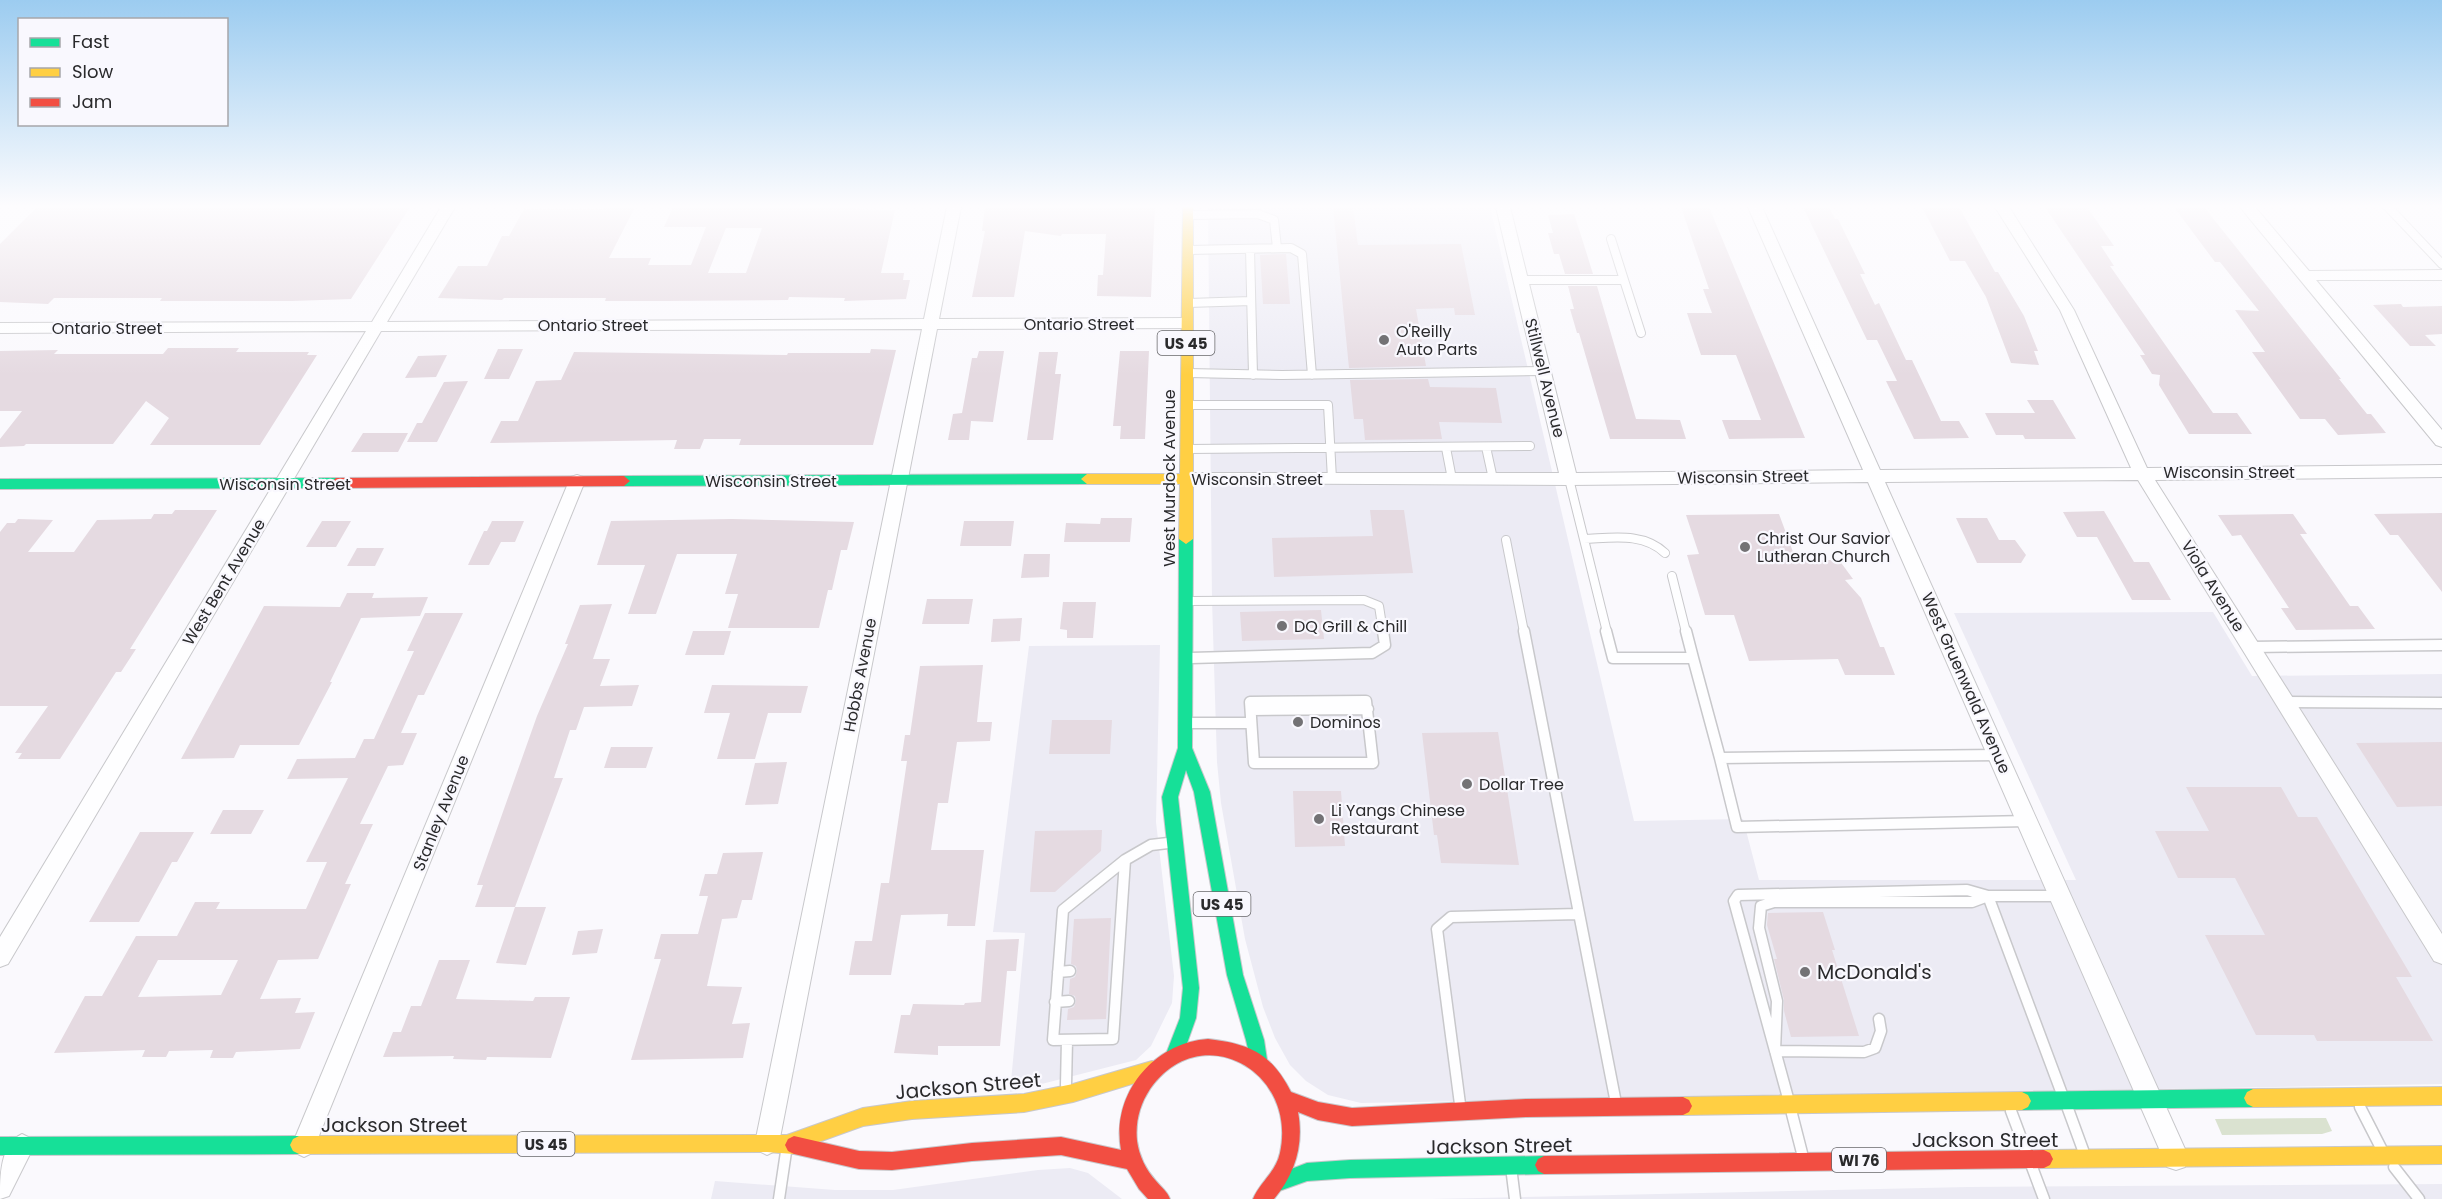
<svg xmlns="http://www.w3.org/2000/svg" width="2442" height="1199" viewBox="0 0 2442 1199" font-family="Poppins,sans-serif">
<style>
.built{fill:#ecebf4}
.green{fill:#dae2d0}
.building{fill:#e5dae1;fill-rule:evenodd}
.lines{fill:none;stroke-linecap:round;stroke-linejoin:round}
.lane-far1-casing{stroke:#c8c8cb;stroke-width:10}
.lane-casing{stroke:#c8c8cb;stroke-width:13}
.street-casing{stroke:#c8c8cb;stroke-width:2}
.fast-casing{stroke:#c8c8cb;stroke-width:2}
.slow-casing{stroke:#c8c8cb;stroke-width:2}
.jam-casing{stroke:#c8c8cb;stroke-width:2}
.lane-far1{stroke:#fefeff;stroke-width:8}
.lane{stroke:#fefeff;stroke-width:10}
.street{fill:#fefeff;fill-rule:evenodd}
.fast{fill:#16e098;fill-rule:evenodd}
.slow{fill:#ffcf43;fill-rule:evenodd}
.jam{fill:#f24e42;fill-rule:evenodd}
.poi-dot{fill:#737275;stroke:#f9f8fe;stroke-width:2}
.labels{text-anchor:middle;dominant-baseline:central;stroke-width:4.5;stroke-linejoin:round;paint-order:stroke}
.shield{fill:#f9f8fe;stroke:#68686b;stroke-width:1.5}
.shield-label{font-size:15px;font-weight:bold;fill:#2a2a2c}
.street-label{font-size:16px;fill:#2a2a2c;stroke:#f9f8fe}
.poi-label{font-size:16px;fill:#2a2a2c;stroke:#f9f8fe;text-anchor:start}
.near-poi-label{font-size:20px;fill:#2a2a2c;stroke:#f9f8fe;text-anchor:start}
.near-street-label{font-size:20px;fill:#2a2a2c;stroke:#f9f8fe}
</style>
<rect width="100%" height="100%" fill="#faf9fd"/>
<path class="built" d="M1208 207H1490L1634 821 1743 819 1759 880H2076L1954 613 2213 612 2252 676 2442 674V1084L1361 1103 1328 1095 1306 1081 1290 1065 1275 1038 1263 1007 1245 939 1221 803 1217 762 1212 600Z
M1160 645 1156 822 1174 976 1172 1003 1151 1046 1136 1060 1010 1092 1025 933 993 932 1029 646Z
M1070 1168 1088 1173 1122 1199H711L715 1181 835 1190H893L1038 1170Z
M2442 1184V1199H1431L1968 1187Z"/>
<path class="green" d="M2326 1118 2332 1131 2322 1134 2222 1135 2215 1119Z"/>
<path class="building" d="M37 207H410L351 299 292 301H160L162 298H54L48 304 0 302V244Z
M606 207H635L609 258H651L648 265H691L706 227H664L673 207H855L854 209 895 210 881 273H904L903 280H910L906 299 844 301 845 298 789 297 788 300 665 301H605L606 298H504L502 300 438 298 458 266H487L502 236H509L524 209H605ZM726 228H762L746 273H708Z
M985 207H1155L1151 297 1097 296 1098 275H1103L1106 234H1062L1061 236 1025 231 1014 297H972L985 231H982Z
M1333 207H1353L1358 245 1461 244 1475 315H1455L1454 308 1416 309 1426 366 1349 368Z
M1681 207H1709L1805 438 1729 439 1722 420H1761L1736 355H1701L1687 313H1712L1703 289H1709Z
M1803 207H1829L1835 219H1838L1865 274H1860L1875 305 1879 303 1906 360H1912L1941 421H1959L1969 438 1914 439 1886 381H1897L1877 340H1867Z
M1922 207H1959L1995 272H1998L2024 316 2038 351H2034L2039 365 2011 363 1986 297 1965 261H1950Z
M2045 207H2087L2114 246H2101L2114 266H2110L2213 413H2237L2252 434H2189L2159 385 2160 375 2152 374 2140 355H2145Z
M2174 207H2204L2341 379H2339L2367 414H2371L2386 433 2338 435 2325 419H2300L2252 352H2265L2235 310 2259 311 2220 262H2215Z
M1574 214 1584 245 1593 274H1565L1559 254H1554L1548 233H1553L1548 215Z
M1286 254 1290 304H1263L1260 255Z
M1568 286H1597L1636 419 1680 420 1686 439H1610L1579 333H1577L1570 309H1574Z
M2401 304 2403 307 2442 306V334L2425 335 2436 346H2410L2373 305Z
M168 348H239L236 352H309L307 355H317L260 445H150L169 418 146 401 113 444H26L24 446 0 447V439L22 411H0V351L58 350 54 354H163Z
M498 349H523L509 379H484Z
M871 349 896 350 873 445H739L741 439H704L700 449H674L677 440 490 443 501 421H518L536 381 561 380 574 352 787 355 788 353H870Z
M979 351H1004L993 422 971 421 969 440H948L953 414 962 413 972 358H977Z
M1120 351H1149L1145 439H1120L1121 426H1113Z
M1039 352H1058L1055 374H1061L1053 440H1027Z
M447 355 436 377 405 378 418 356Z
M1428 379 1430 387 1496 388 1502 423 1439 422 1442 439 1365 440 1363 419H1354L1350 380Z
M468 381 437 442H407L417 423H422L444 382Z
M2027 400H2053L2076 439H2025L2023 435H1996L1985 413H2035Z
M363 433H408L398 452H351Z
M175 510H217L130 649H136L121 672H116L60 759H18L22 753H15L48 706H0V532L7 523H15L18 519 53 520 28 552H74L97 520 151 519 154 514H172Z
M1370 510H1404L1413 573 1274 577 1272 538 1373 536Z
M2104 511 2134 562H2149L2171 600H2132L2097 537H2077L2063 512Z
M2442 513V592L2398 535H2390L2374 514Z
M1779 514 1796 560H1839L1853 579 1845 580 1861 598 1880 647H1884L1895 675H1845L1838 659 1749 661 1734 615H1705L1687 555 1699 554 1686 515Z
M2293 514 2307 534H2300L2350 606H2358L2375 629 2296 630 2281 608H2289L2241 535 2232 536 2218 515Z
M1101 518H1132L1130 542H1064L1066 523 1100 524Z
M1956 518H1987L1999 540H2015L2026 555 2021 563H1977Z
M732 519 854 522 847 550H841L832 590H828L819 628H728L738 594H725L737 554H677L656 614H628L645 565H597L611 521Z
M322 521H351L336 547H306Z
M492 521H524L515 542H501L489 565H468L484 531H487Z
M964 521H1014L1011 546H960Z
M357 548H384L375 566H347Z
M1024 554H1050L1049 577 1021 578Z
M347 593H374L372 598 428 597 420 616 361 618 330 682H332L299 745H240L234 758 181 759 264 606 340 607Z
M927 599H973L969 624H922Z
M1063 602H1096L1093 638H1067V630L1060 629Z
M612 604 593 659H610L600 686 639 685 632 706 584 707 576 730H570L554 778H563L515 907H475L483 885H477L537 716 568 644H565L580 605Z
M1321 610 1324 639 1242 641 1240 612Z
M425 613H463L424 695H418L401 733H417L403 765 388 766 360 824H373L345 884H351L318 959 278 960 260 999 301 998 295 1013 315 1012 300 1049 236 1052 233 1058H210L213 1050 169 1051 166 1057H142L145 1050 54 1053 85 996H102L136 936H177L195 902H220L216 909H306L327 862H306L348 778 287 779 297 759 355 758 364 739H374L414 651H407ZM158 960H238L221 995 138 997Z
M1022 618 1020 641 991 642 993 619Z
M693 631H731L724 655H685Z
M983 665 977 722H992L990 741 957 742 948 803H938L931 850H984L975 926H947L948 914 901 915 891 975H849L855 941H872L881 883H889L907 761H901L905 735H910L920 666Z
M712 685 808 686 801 713H768L755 759H717L730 713H704Z
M1052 720H1112L1110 754H1049Z
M1498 732 1519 865 1441 863 1437 835H1434L1422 733Z
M2442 742V806L2397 807 2356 743Z
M611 747H653L646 768H604Z
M787 762 778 804 745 805 755 763Z
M2186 787H2281L2298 817H2317L2412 977H2396L2433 1041H2317L2314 1035H2256L2205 935H2265L2235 878H2178L2155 831H2209Z
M1293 791H1341L1345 846 1295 847Z
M223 810H264L251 834H210Z
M1102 830 1101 851 1055 892H1030L1035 831Z
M140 832H194L177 862H172L139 922H89Z
M763 852 752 900H742L737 918 722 919 707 986 742 987 732 1024 750 1023 743 1058 631 1060 661 959H654L661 934H698L708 896H699L705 874H717L723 853Z
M515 907H546L526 965 496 963Z
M1823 912 1835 950H1832L1859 1036 1791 1037 1784 1011V1000L1774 959H1777L1767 925 1768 913Z
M1111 918 1106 1019 1067 1020 1068 1009 1074 1007 1076 1001 1075 996 1069 994 1070 979 1075 977 1077 971 1076 966 1071 964 1074 919Z
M603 929 597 953 572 955 578 931Z
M1019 939 1016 971H1007L1000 1046H938V1055L894 1053 901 1015H910L913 1004 964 1005 965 1003 981 1002 986 940Z
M439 960H470L456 999 533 1001 535 997H570L551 1058 487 1057 486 1060 453 1059 454 1056 383 1057 393 1032H401L411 1006H421Z"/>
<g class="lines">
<defs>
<path id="lane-far1" d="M2388 207 2442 264
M1189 215 1258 214 1274 220 1277 248
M1250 249 1253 375
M1189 250 1291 248 1302 254 1312 375
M1521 280H1624L1611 239
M1624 280 1641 333
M1188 303 1251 301
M1188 373 1282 375 1543 371
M1188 405H1328L1332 479
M1486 447 1493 479
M1446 448 1452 479
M1188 449 1530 446
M1569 479 1607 632
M1584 539C1612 538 1643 532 1665 553
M1506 540 1524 632
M1672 576 1686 632
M1189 601 1364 600 1379 606 1383 632"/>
<path id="lane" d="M1524 631 1615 1098
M1606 631 1613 658H1693L1720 758 1998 755
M1686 631 1693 658
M2251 647 2442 645
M1191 658 1372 653 1385 645 1383 631
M1366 701 1373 763H1254L1250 702Z
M2285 702 2442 703
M1251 710 1368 709
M1190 723H1251
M1720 758 1737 827 2027 821
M1125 860 1113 1039 1053 1040 1063 910Z
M1125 860 1151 845 1168 843
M1988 896 2062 1094
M1058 972 1070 971
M1055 1002 1069 1001
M1879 1019 1881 1031 1875 1048 1864 1052 1775 1051 1777 1001 1759 928 1761 906 1774 902H1972L1988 896
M1066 1085 1067 1040
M1788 1098 1734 901 1738 895 1967 890 1988 896H2061
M1460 1104 1437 929 1451 917 1579 914
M2360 1107 2381 1148
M2068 1109 2083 1150
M2011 1111 2026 1151
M1792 1114 1802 1153
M2032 1167 2044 1199
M2394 1167 2419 1199
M1512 1175 1515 1199
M779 1199 786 1152"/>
<path id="street" d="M441 207H455L387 322 924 319 947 207H961L939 319 1186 318 1193 323 1186 328 937 329 779 1143 775 1151 767 1155 759 1151 755 1143 922 329 381 331 8 964 0 967V937L366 331 0 333V323L372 322Z
M1496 207H1510L1576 473 1863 470 1748 207H1762L1880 470 2131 468 2060 310 1995 207H2009L2074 310 2147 468 2442 465V477L2155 480 2442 934V964L2434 961 2138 480 1885 482 2185 1149 2188 1158 2185 1167 2176 1170 2167 1167 1868 482 1569 485 1180 483 1178 479 1180 475 1186 473H1559Z
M2240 207H2255L2309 271 2442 270V280H2316L2442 430V447L2436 445Z
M577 475 583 477 585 481 312 1153 304 1157 296 1153 292 1145 569 481 571 477Z
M22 1134 30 1138 34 1146 9 1196 0 1199C0 1176 0 1144 22 1134Z"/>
<path id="fast" d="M1087 474 1093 479 1087 484 624 486 618 481 624 476Z
M336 478 342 483 336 488 0 489V479Z
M1186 534 1193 539 1192 748 1210 792 1243 975 1264 1040 1267 1060 1264 1066 1258 1069 1252 1066 1246 1040 1227 975 1194 792 1186 770 1178 797 1199 988 1196 1018 1181 1060 1175 1063 1169 1060 1166 1054 1180 1018 1183 988 1162 797 1178 748 1179 539Z
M2253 1089 2259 1092 2262 1098 2259 1104 2253 1107 2022 1110 2016 1107 2013 1101 2016 1095 2022 1092Z
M299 1136 305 1139 308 1145 305 1151 299 1154 0 1155V1137Z
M1544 1156 1550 1159 1553 1165 1550 1171 1544 1174 1350 1178 1307 1181 1279 1191 1273 1188 1270 1182 1273 1176 1307 1163 1350 1160Z"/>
<path id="slow" d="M1183 207H1193V539L1186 544 1179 539 1180 484H1087L1081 479 1087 474H1180Z
M1152 1061 1158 1064 1161 1070 1158 1076 1073 1102 1024 1112 912 1119 863 1126 802 1148 800 1151 794 1154 767 1152 299 1154 293 1151 290 1145 293 1139 299 1136 787 1135 863 1108 912 1101 1024 1094 1073 1084Z
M2442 1087V1105L2253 1107 2247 1104 2244 1098 2247 1092 2253 1089Z
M2022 1092 2028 1095 2031 1101 2028 1107 2022 1110 1683 1115 1677 1112 1674 1106 1677 1100 1683 1097Z
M2442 1146V1164L2044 1168 2038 1165 2035 1159 2038 1153 2044 1150Z"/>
<path id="jam" d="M624 476 630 481 624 486 336 488 330 483 336 478Z
M1208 1039C1250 1044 1271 1053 1291 1092L1318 1102 1352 1108 1526 1099 1683 1097 1689 1100 1692 1106 1689 1112 1683 1115 1526 1117 1352 1126 1318 1120 1298 1112C1304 1145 1295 1174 1274 1199H1253C1260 1182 1276 1172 1280 1153 1298 1070 1200 1017 1150 1089 1140 1104 1135 1122 1137 1141 1139 1156 1146 1170 1156 1181 1162 1188 1167 1191 1170 1199H1148L1139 1189 1127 1169 1061 1155 972 1161 892 1170 859 1169 794 1154 788 1151 785 1145 788 1139 794 1136 859 1151 892 1152 972 1143 1061 1137 1121 1150C1111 1094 1153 1043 1208 1039Z
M2044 1150 2050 1153 2053 1159 2050 1165 2044 1168 1544 1174 1538 1171 1535 1165 1538 1159 1544 1156Z"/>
</defs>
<use href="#lane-far1" class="lane-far1-casing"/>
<use href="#lane" class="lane-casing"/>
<use href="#street" class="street-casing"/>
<use href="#fast" class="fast-casing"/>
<use href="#slow" class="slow-casing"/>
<use href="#jam" class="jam-casing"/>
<use href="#lane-far1" class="lane-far1"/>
<use href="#lane" class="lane"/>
<use href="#street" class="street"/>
<use href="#fast" class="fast"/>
<use href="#slow" class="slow"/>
<use href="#jam" class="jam"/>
</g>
<linearGradient id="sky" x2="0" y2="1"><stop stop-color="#9cccf0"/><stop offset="0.55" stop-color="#fdfcfe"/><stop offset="1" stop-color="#fdfcfe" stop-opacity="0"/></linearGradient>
<rect width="2442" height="375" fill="url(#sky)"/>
<g class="poi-dot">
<circle cx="1384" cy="340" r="6"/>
<circle cx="1745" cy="547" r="6"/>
<circle cx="1282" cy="626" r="6"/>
<circle cx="1298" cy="722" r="6"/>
<circle cx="1467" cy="784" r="6"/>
<circle cx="1319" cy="819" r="6"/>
<circle cx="1805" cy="972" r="6"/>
</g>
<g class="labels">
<g class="shield">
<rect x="1157.5" y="331" width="57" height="24" rx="4.5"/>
<rect x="1193.5" y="892" width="57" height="24" rx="4.5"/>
<rect x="517.5" y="1132" width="57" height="24" rx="4.5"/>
<rect x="1832" y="1148" width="54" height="24" rx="4.5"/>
</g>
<g class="shield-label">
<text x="1186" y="343">US 45</text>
<text x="1222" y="904">US 45</text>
<text x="546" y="1144">US 45</text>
<text x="1859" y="1160">WI 76</text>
</g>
<g class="street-label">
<text x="1079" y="324">Ontario Street</text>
<text x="593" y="325">Ontario Street</text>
<text x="107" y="328">Ontario Street</text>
<text transform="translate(1545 378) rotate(76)">Stillwell Avenue</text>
<text x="2229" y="472">Wisconsin Street</text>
<text transform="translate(1743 477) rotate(-1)">Wisconsin Street</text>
<text transform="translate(1169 478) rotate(-90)">West Murdock Avenue</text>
<text x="1257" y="479">Wisconsin Street</text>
<text x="771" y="481">Wisconsin Street</text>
<text x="285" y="484">Wisconsin Street</text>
<text transform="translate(224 582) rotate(-59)">West Bent Avenue</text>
<text transform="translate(2213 586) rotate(58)">Viola Avenue</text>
<text transform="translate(860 675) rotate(-79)">Hobbs Avenue</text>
<text transform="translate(1966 683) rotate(66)">West Gruenwald Avenue</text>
<text transform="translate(441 813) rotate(-68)">Stanley Avenue</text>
</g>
<g class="poi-label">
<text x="1396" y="331">O'Reilly<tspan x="1396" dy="18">Auto Parts</tspan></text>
<text x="1757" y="538">Christ Our Savior<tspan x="1757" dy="18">Lutheran Church</tspan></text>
<text x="1294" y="626">DQ Grill &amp; Chill</text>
<text x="1310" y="722">Dominos</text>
<text x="1479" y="784">Dollar Tree</text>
<text x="1331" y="810">Li Yangs Chinese<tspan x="1331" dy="18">Restaurant</tspan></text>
</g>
<g class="near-poi-label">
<text x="1817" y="972">McDonald's</text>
</g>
<g class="near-street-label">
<text transform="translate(968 1086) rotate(-5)">Jackson Street</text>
<text x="394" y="1125">Jackson Street</text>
<text x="1985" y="1140">Jackson Street</text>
<text transform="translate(1499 1146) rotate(-1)">Jackson Street</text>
</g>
</g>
<rect x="18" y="18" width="210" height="108" fill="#f9f8fe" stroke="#a6a6aa" stroke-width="1.5"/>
<rect x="30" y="38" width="30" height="9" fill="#16e098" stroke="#a6a6aa" stroke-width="1.5"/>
<text x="72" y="48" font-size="18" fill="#2a2a2c">Fast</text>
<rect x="30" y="68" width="30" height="9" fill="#ffcf43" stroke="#a6a6aa" stroke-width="1.5"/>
<text x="72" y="78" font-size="18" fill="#2a2a2c">Slow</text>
<rect x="30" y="98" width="30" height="9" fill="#f24e42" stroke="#a6a6aa" stroke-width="1.5"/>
<text x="72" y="108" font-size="18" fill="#2a2a2c">Jam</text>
</svg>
